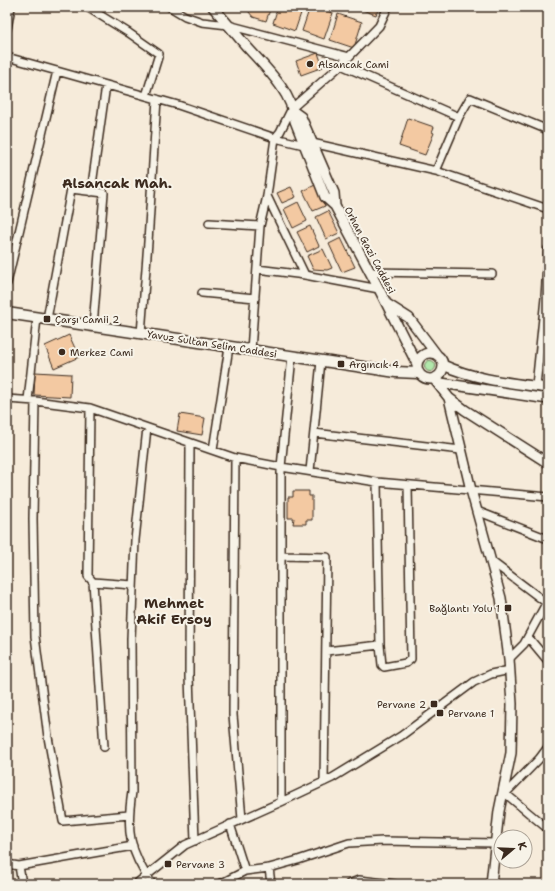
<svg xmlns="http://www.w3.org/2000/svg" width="555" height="891" viewBox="0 0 555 891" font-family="'Shantell Sans',sans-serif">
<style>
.green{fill:#b1e8ab;stroke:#768964}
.building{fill:#f3c9a2;stroke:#3b2a1e}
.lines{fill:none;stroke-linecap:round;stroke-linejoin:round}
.minor-casing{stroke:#3b2a1e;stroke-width:10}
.tertiary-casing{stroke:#3b2a1e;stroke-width:12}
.secondary-casing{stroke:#3b2a1e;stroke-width:13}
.minor{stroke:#f7f3e8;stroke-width:7}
.tertiary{stroke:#f7f3e8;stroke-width:9}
.secondary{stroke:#f7f3e8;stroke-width:10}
.poi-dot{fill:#3b2a1e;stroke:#f7f3e8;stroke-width:1.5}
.labels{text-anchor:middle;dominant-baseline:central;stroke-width:4;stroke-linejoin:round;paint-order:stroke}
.poi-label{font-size:10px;fill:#3b2a1e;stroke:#f7f3e8;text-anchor:start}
.street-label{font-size:10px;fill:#3b2a1e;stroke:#f7f3e8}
.district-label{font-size:14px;font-weight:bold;fill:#3b2a1e;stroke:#f7f3e8}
</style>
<rect width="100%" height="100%" fill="#f6ebda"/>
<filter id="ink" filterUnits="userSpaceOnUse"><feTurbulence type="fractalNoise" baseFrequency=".025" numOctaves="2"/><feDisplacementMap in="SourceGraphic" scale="8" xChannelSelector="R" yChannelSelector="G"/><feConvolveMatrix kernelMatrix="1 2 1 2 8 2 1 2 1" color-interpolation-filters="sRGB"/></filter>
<g filter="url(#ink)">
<path class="green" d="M424.5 366a5.5 5.5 0 1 1 11 0a5.5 5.5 0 1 1-11 0Z"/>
<path class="building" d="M245 7H271L266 21 253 17Z
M278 7H303L295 31 273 23Z
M310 7H314L333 13 324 39 302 31Z
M354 7H379L376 15Z
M338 14 362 22 354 48 330 40Z
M318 53 323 67 301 75 296 61Z
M408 118 434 127 432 132 434 133 425 155 399 146Z
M315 185 325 206 313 211 303 191Z
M291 187 296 197 282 203 277 193Z
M298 202 307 221 293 228 284 209Z
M328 211 339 233 326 239 316 217Z
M310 226 319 246 307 252 297 232Z
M341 238 355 267 342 272 329 244Z
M323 249 332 268 327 270 313 269 307 256Z
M69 335 79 357 54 368 45 346Z
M35 372 71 374 70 397 34 395Z
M180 414 205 418 202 435 177 431Z
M293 491H309V496H312V520H306V524H293L294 518H288V497H293Z"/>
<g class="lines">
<defs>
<path id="minor" d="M87 7 129 33 159 54 146 96
M170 7 185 16 202 22 228 25 349 57
M7 29 11 7
M7 57 178 105 275 138 304 145
M341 65 459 117 436 171
M459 117 470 98 548 130
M312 143 436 171 548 209
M91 192 106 85
M267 196 305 275
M209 223 260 226
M257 269 305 275 379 289
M370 272 492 274
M7 283 57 71
M202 293 255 298
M47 319 71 189 104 193 93 326
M141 334 148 242 157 99
M251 350 260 226 267 196 275 138 280 132 292 108 341 65 379 26 388 7
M536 386 545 298 548 249
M7 399 35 401 90 408 235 458 281 467 377 482 548 497
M28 400 37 318
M35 401 33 519 35 636 48 737 63 821 129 815
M90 408 88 576 93 582 133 585
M147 428 135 540 131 639 132 792C126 831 129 851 152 884
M314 433 461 450
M190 443 189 677 195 841
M213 450 229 347
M235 458 233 715 242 819
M310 471 321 361
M477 511 548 539
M281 556 327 557 324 782
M491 561 548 604
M93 582 104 747
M528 637 548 661
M380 645 382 665 384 667 406 663 411 659 408 485
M326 651 380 645 377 482
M509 659 524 644 548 600
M506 794 548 829
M501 798 539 759 548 747
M281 802V467L292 356
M230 824 245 871
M7 864 19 866 133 846
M19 866 22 884
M269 868 271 884
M136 884 185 845 281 802 332 778 401 736 474 682 491 674 510 670
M220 884 245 871 269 868 298 860 349 843 383 841 495 843
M349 884 359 880 394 884"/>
<path id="tertiary" d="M213 7C224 20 236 34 247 47 266 68 292 92 295 121L325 197 335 206 379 289 417 364
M294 112 301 117 334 193 335 206
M387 304 409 318 437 355
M417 366a13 13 0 1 1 26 0a13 13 0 1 1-26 0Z
M443 365C476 380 512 383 548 388
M436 378 441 383 548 399
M434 379 449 398 465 410 548 463
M449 398 471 490 501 598 509 659 512 704 511 753 499 811 491 884"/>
<path id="secondary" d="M7 313 396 372 418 373"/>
</defs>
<use href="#minor" class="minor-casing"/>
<use href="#tertiary" class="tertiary-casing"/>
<use href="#secondary" class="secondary-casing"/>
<use href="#minor" class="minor"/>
<use href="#tertiary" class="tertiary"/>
<use href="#secondary" class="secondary"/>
</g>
</g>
<g class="poi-dot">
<circle cx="310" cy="64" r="4"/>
<rect x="43" y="315" width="8" height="8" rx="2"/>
<circle cx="62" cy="352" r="4"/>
<rect x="337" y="360" width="8" height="8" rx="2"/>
<rect x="504" y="604" width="8" height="8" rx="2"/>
<rect x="430" y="700" width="8" height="8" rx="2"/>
<rect x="436" y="709" width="8" height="8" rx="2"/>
<rect x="164" y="860" width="8" height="8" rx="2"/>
</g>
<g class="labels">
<g class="poi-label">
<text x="318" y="64">Alsancak Cami</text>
<text x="55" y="319">Çarşı Camii 2</text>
<text x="70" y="352">Merkez Cami</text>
<text x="349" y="364">Argıncık 4</text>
<text x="500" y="608" text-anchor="end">Bağlantı Yolu 1</text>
<text x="426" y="704" text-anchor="end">Pervane 2</text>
<text x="448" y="713">Pervane 1</text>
<text x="176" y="864">Pervane 3</text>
</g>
<g class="street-label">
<text transform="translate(370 250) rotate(62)">Orhan Gazi Caddesi</text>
<text transform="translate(212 344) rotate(9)">Yavuz Sultan Selim Caddesi</text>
</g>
<g class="district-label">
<text x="117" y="183">Alsancak Mah.</text>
<text x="174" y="603">Mehmet<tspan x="174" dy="16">Akif Ersoy</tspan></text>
</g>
</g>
<rect width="555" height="891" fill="none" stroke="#f7f3e8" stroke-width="24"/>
<rect x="12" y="12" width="531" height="867" fill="none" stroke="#3b2a1e" stroke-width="1.5" filter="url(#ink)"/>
<g transform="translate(513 849) rotate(71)"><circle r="19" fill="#f7f3e8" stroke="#aca397"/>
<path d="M0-3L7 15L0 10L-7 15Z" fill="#3b2a1e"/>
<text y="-6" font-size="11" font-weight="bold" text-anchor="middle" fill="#3b2a1e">K</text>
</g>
</svg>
